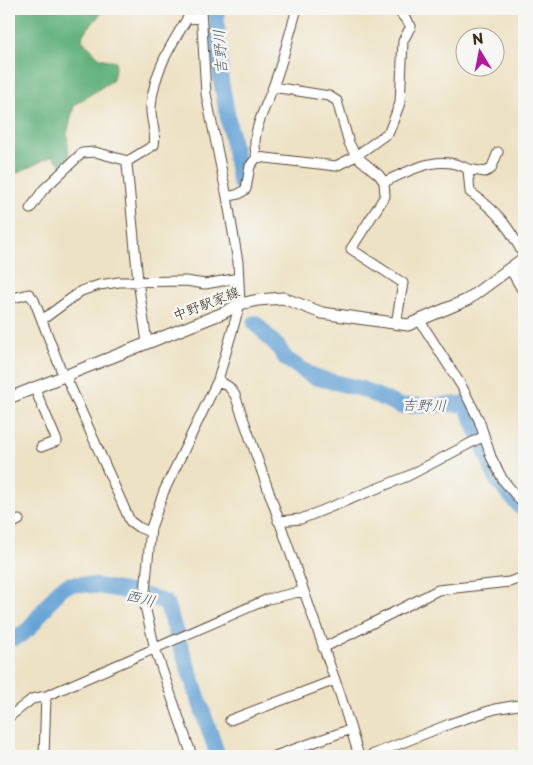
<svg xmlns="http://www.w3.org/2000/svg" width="533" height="765" viewBox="0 0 533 765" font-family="'Playpen Sans','Klee One',sans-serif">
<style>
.forest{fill:#60b07c;stroke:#4e6d4d}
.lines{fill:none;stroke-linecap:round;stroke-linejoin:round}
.river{stroke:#65a3d6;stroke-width:16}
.minor-casing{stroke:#564637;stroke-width:11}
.major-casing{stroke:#564637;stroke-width:13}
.minor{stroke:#fff;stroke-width:9}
.major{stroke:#fff;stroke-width:11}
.labels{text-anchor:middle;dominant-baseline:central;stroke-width:5;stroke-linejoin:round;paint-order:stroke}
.street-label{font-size:14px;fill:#3b2a1e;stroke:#f6f6f2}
.water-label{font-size:15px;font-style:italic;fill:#4c5a68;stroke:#f6f6f2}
</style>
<rect width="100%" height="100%" fill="#f6f6f2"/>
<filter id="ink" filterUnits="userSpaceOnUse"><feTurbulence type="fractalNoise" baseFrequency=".02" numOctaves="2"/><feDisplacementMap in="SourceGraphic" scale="10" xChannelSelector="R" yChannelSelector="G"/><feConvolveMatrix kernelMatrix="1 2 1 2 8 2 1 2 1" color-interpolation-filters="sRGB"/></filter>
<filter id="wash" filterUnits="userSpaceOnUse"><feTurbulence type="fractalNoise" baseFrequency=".0096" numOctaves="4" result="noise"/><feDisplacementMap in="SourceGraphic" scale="20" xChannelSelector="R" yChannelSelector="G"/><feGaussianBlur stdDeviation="1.12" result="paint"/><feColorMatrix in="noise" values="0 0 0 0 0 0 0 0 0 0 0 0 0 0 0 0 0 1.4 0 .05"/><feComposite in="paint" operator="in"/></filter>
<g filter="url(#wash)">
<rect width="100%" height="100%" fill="#eee2c5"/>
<path class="forest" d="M9 9H105L83 34 82 40 100 58 116 62 113 80 74 105 67 134 69 158 61 165 52 156 9 177Z"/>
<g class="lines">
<path class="river" d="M216 9 221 81 240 183
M255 323 278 347 286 359 314 377 362 389 400 406 466 404 498 482 524 511
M9 637 16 638 29 629 59 590C63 587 67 585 73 584 91 583 150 595 166 603L218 756"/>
</g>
</g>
<g filter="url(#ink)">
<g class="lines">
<defs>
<path id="minor" d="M273 87 329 96 337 101 349 143 356 156 379 175 384 182 385 196 351 249 403 283 396 324
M257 157C249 135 266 107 273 87 283 61 289 35 297 9
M468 169 485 172 491 169 498 152
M384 182C411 170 439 153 468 169L470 192C498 212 508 225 524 256
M227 197 239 194 246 189 250 166 257 157 336 166 356 156 389 132 400 103 403 41 411 26 397 9
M30 209 43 190 82 153 95 152 128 161
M510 269 524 293
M9 299 29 294 34 300 63 375 67 379 130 521 138 527 150 532
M42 320 81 291 99 285 119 282 186 281 205 284 239 278
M420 321 461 385 479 420 491 457 503 480 524 505
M147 342 138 281 127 164 128 161 154 145C157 132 150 120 151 107 153 74 170 46 187 19L201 18
M218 380 229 387 235 395 341 697 359 756
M34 387 57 441 41 447
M278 521 301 519 408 476 484 436
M9 525 19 520
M323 648 438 590 509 582 524 577
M9 717 32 699 46 696 268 599 303 591
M230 720 335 680
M44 756 46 696
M192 756 155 649 144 602 151 528 164 491 218 380 240 304 238 262 227 197 206 94 201 9
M275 756 351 729
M369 756 452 723 495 709 524 704"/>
<path id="major" d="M9 398 223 313 240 304 258 300 283 298 322 313 408 325 467 300 524 258"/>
</defs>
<use href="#minor" class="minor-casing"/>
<use href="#major" class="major-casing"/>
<use href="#minor" class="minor"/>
<use href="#major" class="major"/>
</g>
</g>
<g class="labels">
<g class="street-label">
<text transform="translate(206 303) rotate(-21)">中野駅家線</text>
</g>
<g class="water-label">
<text transform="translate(219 52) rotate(-94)">吉野川</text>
<text transform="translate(424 404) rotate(1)">吉野川</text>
<text transform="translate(141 597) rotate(14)">西川</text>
</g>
</g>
<rect width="533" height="765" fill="none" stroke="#f6f6f2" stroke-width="30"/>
<g transform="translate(480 52) rotate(350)"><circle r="24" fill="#f6f6f2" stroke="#aba49d"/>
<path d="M0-4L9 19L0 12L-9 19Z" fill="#b5179e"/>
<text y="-8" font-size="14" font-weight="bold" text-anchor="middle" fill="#3b2a1e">N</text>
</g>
</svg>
